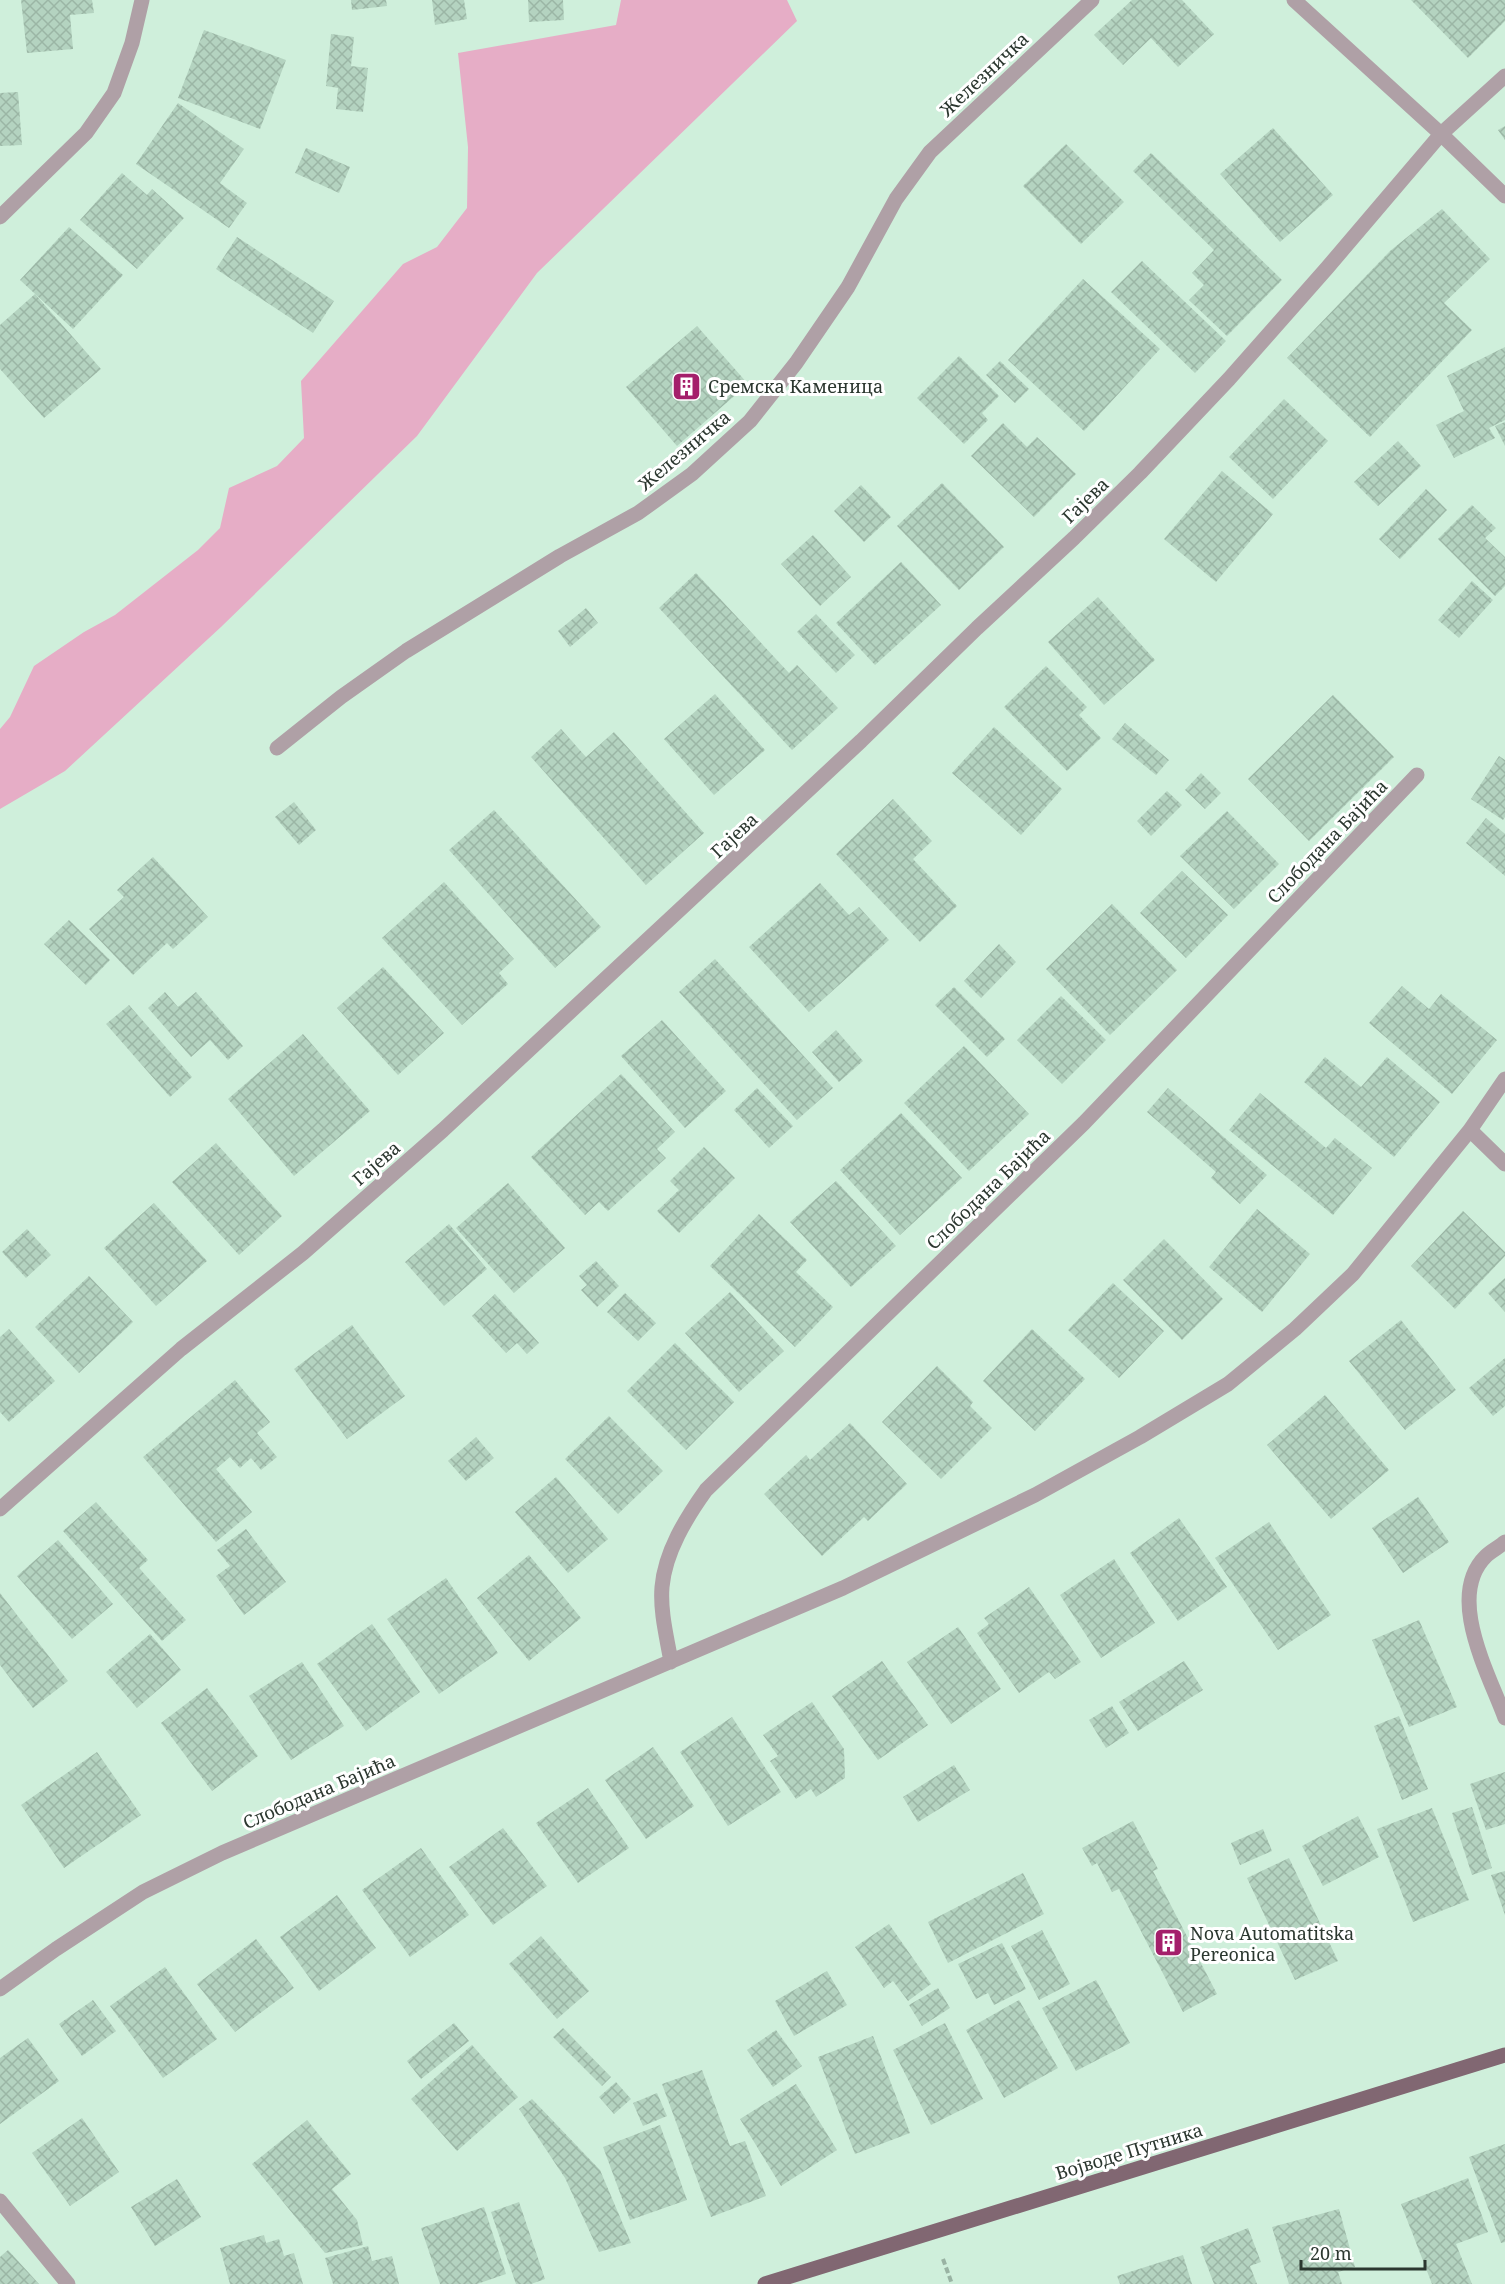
<svg xmlns="http://www.w3.org/2000/svg" width="1505" height="2284" viewBox="0 0 1505 2284" font-family="'Noto Serif',serif">
<style>
.grass{fill:#e6adc6}
.building{fill:url(#building-cross-hatch)}
.lines{fill:none;stroke-linecap:round;stroke-linejoin:round}
.path{stroke:#99b3a3;stroke-width:4;stroke-dasharray:6 3;stroke-linecap:butt}
.minor{stroke:#afa0a6;stroke-width:15}
.major{stroke:#816772;stroke-width:15}
.labels{text-anchor:middle;dominant-baseline:central;stroke-width:6;stroke-linejoin:round;paint-order:stroke}
.street-label{font-size:18px;fill:#2b372f;stroke:#fff}
.poi-label{font-size:18px;fill:#2b372f;stroke:#fff;text-anchor:start}
</style>
<defs>
<pattern id="building-cross-hatch" width="8" height="8" patternUnits="userSpaceOnUse" patternTransform="scale(1.5)"><rect width="8" height="8" fill="#b4d3c0"/><path d="M0 0l8 8M0 8l8-8" fill="none" stroke="#9bb6a5"/></pattern>
</defs>
<rect width="100%" height="100%" fill="#cfefdb"/>
<path class="grass" d="M621 0H787L797 21 537 273 417 436 221 627 65 771 0 809V729L10 717 34 666 84 632 115 615 198 550 220 528 229 488 277 466 304 438 301 381 403 264 437 247 467 208 468 147 458 53 616 25Z"/>
<path class="building" d="M21 0H92L94 13 70 15 73 49 27 53Z
M351 0H386L387 6 352 10Z
M432 0H464L467 19 435 25Z
M528 0H563L564 20 529 22Z
M1132 0H1182L1214 34 1178 67 1151 38 1123 65 1094 35Z
M1411 0H1505V21L1468 58Z
M204 30 286 60 260 129 178 98Z
M331 34 354 37 351 66 368 68 363 112 336 109 338 88 326 86Z
M18 92 22 145 0 146V93Z
M178 103 244 149 220 183 247 203 229 228 136 164Z
M1505 126V140L1498 130Z
M1273 128 1333 195 1280 242 1220 174Z
M1066 144 1124 202 1081 244 1023 186Z
M306 148 350 167 339 193 295 173Z
M1151 153 1282 280 1227 336 1189 300 1204 285 1192 273 1214 250 1133 171Z
M122 173 147 195 152 189 184 218 137 269 80 220Z
M1442 209 1490 259 1444 303 1472 330 1370 437 1287 358 1390 251Z
M69 227 123 275 73 329 20 280Z
M237 237 334 301 313 333 216 269Z
M1142 261 1226 341 1195 373 1111 292Z
M1083 279 1160 349 1084 431 1008 360Z
M35 294 101 369 44 418 0 369V325Z
M697 326 748 384 677 446 626 387Z
M1505 347V420L1489 428 1495 438 1454 458 1436 425 1464 411 1447 376Z
M959 356 999 396 982 413 988 420 964 444 917 398Z
M1000 361 1029 389 1015 403 986 375Z
M1284 399 1328 441 1273 499 1229 457Z
M1505 422V446L1495 426Z
M1003 423 1027 447 1037 437 1076 474 1034 517 971 456Z
M1398 441 1421 466 1378 506 1354 482Z
M1222 471 1273 514 1216 582 1164 539Z
M942 483 1004 547 959 590 897 526Z
M861 485 891 517 864 542 834 511Z
M1426 489 1447 510 1400 559 1379 539Z
M1472 505 1496 528 1485 538 1505 557V586L1495 596 1438 539Z
M813 535 851 577 820 606 781 564Z
M901 562 941 605 875 665 836 623Z
M696 573 789 673 797 665 838 708 792 750 659 608Z
M1472 581 1493 600 1459 638 1438 620Z
M1098 597 1155 660 1104 705 1048 642Z
M586 608 598 623 570 647 558 631Z
M816 614 855 655 836 673 797 632Z
M1046 666 1087 707 1079 715 1101 738 1067 771 1004 707Z
M715 694 765 750 714 795 664 739Z
M1333 695 1394 757 1309 841 1248 779Z
M1125 723 1169 760 1156 775 1112 739Z
M994 727 1062 789 1021 835 952 773Z
M561 729 586 757 614 732 704 833 646 885 531 757Z
M1499 756 1505 760V817L1503 820 1471 799Z
M1201 773 1221 793 1205 809 1185 790Z
M1167 791 1182 805 1151 836 1137 821Z
M893 799 932 841 913 859 957 906 920 942 836 854Z
M294 802 316 830 299 845 275 817Z
M494 810 601 927 555 968 449 850Z
M1227 811 1279 864 1234 909 1180 856Z
M1486 818 1505 834V876L1466 843Z
M153 857 208 917 173 949 167 943 133 975 89 929 124 897 117 890Z
M1182 871 1228 915 1186 958 1140 913Z
M444 882 514 959 499 973 508 984 462 1025 382 938Z
M820 883 849 915 859 907 889 940 809 1012 749 947Z
M1112 904 1177 970 1110 1035 1046 969Z
M69 920 110 960 86 985 44 944Z
M999 944 1016 962 981 998 964 981Z
M715 959 833 1088 797 1120 679 992Z
M383 967 444 1033 398 1075 337 1008Z
M1402 986 1429 1009 1441 994 1497 1040 1452 1094 1369 1023Z
M954 987 1005 1039 987 1057 935 1005Z
M165 992 178 1007 196 992 243 1046 228 1060 210 1040 191 1057 148 1008Z
M1061 996 1106 1040 1062 1084 1017 1040Z
M129 1005 192 1077 170 1097 106 1024Z
M662 1020 726 1091 685 1128 621 1056Z
M836 1030 863 1061 839 1082 812 1052Z
M303 1034 370 1111 294 1176 228 1099Z
M964 1046 1029 1114 969 1171 904 1103Z
M1325 1057 1361 1087 1387 1057 1440 1102 1394 1157 1304 1082Z
M621 1074 675 1132 657 1149 666 1158 608 1211 599 1202 585 1215 531 1157Z
M757 1088 793 1126 769 1148 734 1110Z
M1168 1088 1267 1175 1240 1204 1211 1178 1216 1172 1147 1112Z
M1260 1093 1326 1148 1335 1138 1372 1168 1333 1215 1229 1130Z
M901 1113 962 1178 900 1235 840 1170Z
M216 1143 282 1216 239 1255 172 1182Z
M704 1147 735 1178 679 1233 657 1211 679 1190 670 1181Z
M836 1181 896 1246 851 1287 790 1222Z
M508 1183 565 1248 514 1293 456 1228Z
M154 1203 207 1261 156 1306 104 1248Z
M1257 1209 1310 1254 1262 1312 1209 1267Z
M1463 1211 1505 1252V1256L1455 1309 1411 1266Z
M759 1214 807 1260 796 1272 833 1307 795 1347 710 1266Z
M449 1224 487 1269 444 1306 405 1262Z
M27 1229 51 1255 26 1278 2 1252Z
M1164 1239 1223 1299 1182 1340 1123 1280Z
M596 1261 619 1286 597 1307 581 1290 587 1285 579 1276Z
M89 1276 133 1322 79 1373 35 1327Z
M1505 1278V1312L1488 1293Z
M1113 1283 1164 1331 1119 1378 1068 1330Z
M730 1292 784 1351 739 1392 685 1333Z
M625 1293 656 1323 638 1341 607 1312Z
M495 1294 539 1343 527 1354 517 1343 506 1353 472 1316Z
M1401 1320 1456 1390 1405 1430 1349 1361Z
M352 1325 405 1396 347 1439 294 1369Z
M9 1329 55 1381 9 1422 0 1412V1337Z
M1032 1329 1085 1379 1035 1431 983 1381Z
M675 1343 734 1402 686 1450 627 1391Z
M1505 1358V1406L1493 1416 1469 1388Z
M937 1366 973 1402 970 1406 992 1428 941 1479 882 1422Z
M235 1380 270 1422 257 1433 277 1457 261 1470 251 1458 240 1468 230 1457 216 1469 252 1512 216 1542 143 1457Z
M1325 1395 1389 1470 1331 1519 1267 1445Z
M609 1416 663 1471 618 1514 565 1459Z
M850 1423 907 1484 868 1521 864 1517 822 1556 764 1494 806 1455 810 1460Z
M476 1437 494 1458 466 1481 448 1461Z
M556 1477 608 1539 568 1573 515 1512Z
M1418 1497 1449 1542 1403 1573 1372 1528Z
M96 1502 148 1560 139 1568 186 1620 162 1641 63 1531Z
M1179 1518 1227 1587 1178 1621 1130 1553Z
M1269 1522 1331 1615 1278 1650 1215 1558Z
M246 1529 286 1582 244 1615 216 1576 230 1566 217 1550Z
M58 1540 113 1604 72 1639 17 1576Z
M529 1555 581 1618 529 1661 477 1598Z
M1114 1559 1155 1623 1101 1658 1060 1595Z
M446 1578 498 1653 439 1694 387 1619Z
M1029 1587 1081 1662 1055 1679 1049 1672 1019 1693 977 1633 989 1624 984 1618Z
M0 1593 68 1681 33 1708 0 1665Z
M1419 1620 1457 1707 1409 1727 1372 1640Z
M372 1624 420 1692 366 1731 317 1664Z
M958 1627 1001 1689 951 1724 907 1662Z
M150 1634 181 1670 137 1708 106 1672Z
M882 1661 928 1725 878 1760 832 1696Z
M1184 1661 1203 1690 1138 1731 1119 1702Z
M302 1662 344 1726 291 1760 249 1696Z
M207 1688 258 1756 212 1791 161 1723Z
M812 1702 844 1749 845 1778 816 1797 811 1789 796 1799 770 1761 778 1756 763 1735Z
M1112 1706 1129 1733 1106 1748 1089 1720Z
M1399 1716 1428 1789 1402 1800 1374 1726Z
M732 1717 781 1792 728 1826 680 1752Z
M653 1747 694 1806 646 1839 605 1780Z
M97 1752 141 1815 64 1868 21 1805Z
M954 1765 970 1790 918 1822 903 1797Z
M1505 1772V1824L1486 1830 1470 1784Z
M588 1788 629 1848 578 1883 536 1823Z
M1472 1807 1492 1868 1472 1875 1452 1813Z
M1432 1808 1469 1900 1413 1922 1377 1829Z
M1358 1816 1379 1857 1323 1886 1302 1846Z
M1133 1821 1158 1869 1153 1871 1217 1994 1183 2012 1119 1889 1112 1892 1097 1863 1092 1866 1082 1848Z
M503 1828 547 1886 493 1925 449 1867Z
M1263 1829 1272 1851 1240 1865 1231 1843Z
M421 1848 469 1915 410 1957 362 1890Z
M1289 1858 1338 1961 1295 1980 1247 1878Z
M1505 1871V1915L1491 1875Z
M1023 1873 1044 1914 948 1963 928 1922Z
M337 1895 376 1948 319 1991 280 1937Z
M889 1924 931 1984 908 2001 893 1981 884 1988 855 1947Z
M1042 1930 1070 1984 1039 2000 1011 1946Z
M541 1936 589 1991 557 2019 509 1964Z
M256 1939 294 1988 235 2032 197 1984Z
M1002 1943 1026 1989 994 2005 988 1993 976 1999 958 1964Z
M165 1967 217 2039 163 2078 110 2006Z
M827 1971 847 2005 794 2036 775 2001Z
M1096 1980 1130 2043 1076 2071 1042 2008Z
M938 1988 950 2008 922 2026 909 2005Z
M93 2000 116 2031 82 2056 59 2024Z
M1019 2000 1058 2068 1004 2098 966 2030Z
M454 2023 469 2041 421 2079 407 2061Z
M945 2023 983 2099 931 2125 893 2050Z
M563 2028 611 2077 602 2086 553 2037Z
M776 2030 802 2066 773 2087 747 2050Z
M873 2036 910 2133 855 2154 818 2057Z
M28 2038 59 2081 0 2124V2058Z
M472 2045 518 2097 457 2151 411 2099Z
M702 2070 730 2146 745 2141 766 2196 711 2217 662 2084Z
M616 2082 631 2099 614 2114 599 2097Z
M796 2084 837 2150 781 2186 740 2119Z
M657 2093 667 2116 643 2126 633 2103Z
M532 2099 600 2170 631 2243 599 2252 565 2178 519 2109Z
M82 2118 119 2172 70 2206 32 2153Z
M307 2120 351 2174 332 2189 357 2220 363 2245 325 2253 252 2164Z
M660 2125 687 2200 630 2220 603 2147Z
M1505 2144V2242L1501 2243 1469 2157Z
M1468 2178 1488 2232 1456 2244 1472 2284H1432L1401 2204Z
M177 2179 201 2217 155 2246 131 2207Z
M519 2202 545 2279 531 2284H516L491 2212Z
M484 2207 506 2274 477 2284H440L421 2228Z
M1339 2209 1355 2267 1338 2272 1342 2284H1289L1272 2227Z
M1248 2228 1261 2262 1250 2266 1257 2284H1214L1200 2247Z
M264 2235 266 2243 279 2239 284 2256 294 2253 303 2284H230L220 2248Z
M368 2246 372 2261 392 2256 399 2284H333L325 2258Z
M8 2250 39 2284H0V2257Z
M1183 2255 1192 2284H1120L1117 2276Z"/>
<g class="lines">
<path class="path" d="M943 2259 952 2284"/>
<path class="minor" d="M1294 0 1441 134 1505 196
M0 217 86 133 114 93 132 43 142 0
M277 748 341 697 406 651 560 556 638 513 692 474 750 421 796 363 848 287 896 199 930 152 1092 0
M1470 1130 1505 1164
M0 1509 181 1349 303 1253 443 1130 861 741 977 628 1074 538 1140 473 1229 379 1327 268 1441 134 1505 76
M1505 1542C1499 1547 1491 1551 1486 1556 1445 1596 1489 1674 1505 1718
M671 1662C667 1638 660 1612 662 1587 665 1552 686 1518 706 1490L1084 1123 1417 775
M0 1989 56 1949 143 1892 222 1853 843 1588 1035 1495 1140 1437 1228 1384 1295 1329 1353 1274 1470 1130 1505 1079
M0 2201 68 2284"/>
<path class="major" d="M765 2284 1505 2055"/>
</g>
<defs>
<symbol id="building-square" viewBox="-11 -11 22 22"><rect x="-9" y="-9" width="18" height="18" rx="4" fill="#a41f6b" stroke="#fff"/><path d="M-4-6H4V6H1V3H-1V6H-4ZM-2.5-4.3h1.7v1.8h-1.7ZM.8-4.3h1.7v1.8H.8ZM-2.5-1h1.7V.8h-1.7ZM.8-1h1.7V.8H.8Z" fill="#fff"/></symbol>
</defs>
<g fill-rule="evenodd">
<use href="#building-square" x="670" y="370" width="33" height="33"/>
<use href="#building-square" x="1152" y="1926" width="33" height="33"/>
</g>
<g class="labels">
<g class="street-label">
<text transform="translate(984 74) rotate(-43)">Железничка</text>
<text transform="translate(684 450) rotate(-40)">Железничка</text>
<text transform="translate(1085 500) rotate(-44)">Гајева</text>
<text transform="translate(734 835) rotate(-43)">Гајева</text>
<text transform="translate(1327 841) rotate(-46)">Слободана Бајића</text>
<text transform="translate(376 1163) rotate(-41)">Гајева</text>
<text transform="translate(988 1189) rotate(-44)">Слободана Бајића</text>
<text transform="translate(319 1791) rotate(-23)">Слободана Бајића</text>
<text transform="translate(1129 2151) rotate(-17)">Војводе Путника</text>
</g>
<g class="poi-label">
<text x="708" y="386">Сремска Каменица</text>
<text x="1190" y="1933">Nova Automatitska<tspan x="1190" dy="21">Pereonica</tspan></text>
</g>
</g>
<path d="M1301 2260v9h124v-9" fill="none" stroke="#2b372f" stroke-width="3"/>
<text x="1310" y="2260" font-size="18" fill="#2b372f" stroke="#ffffff" stroke-width="4.5" paint-order="stroke">20 m</text>
</svg>
